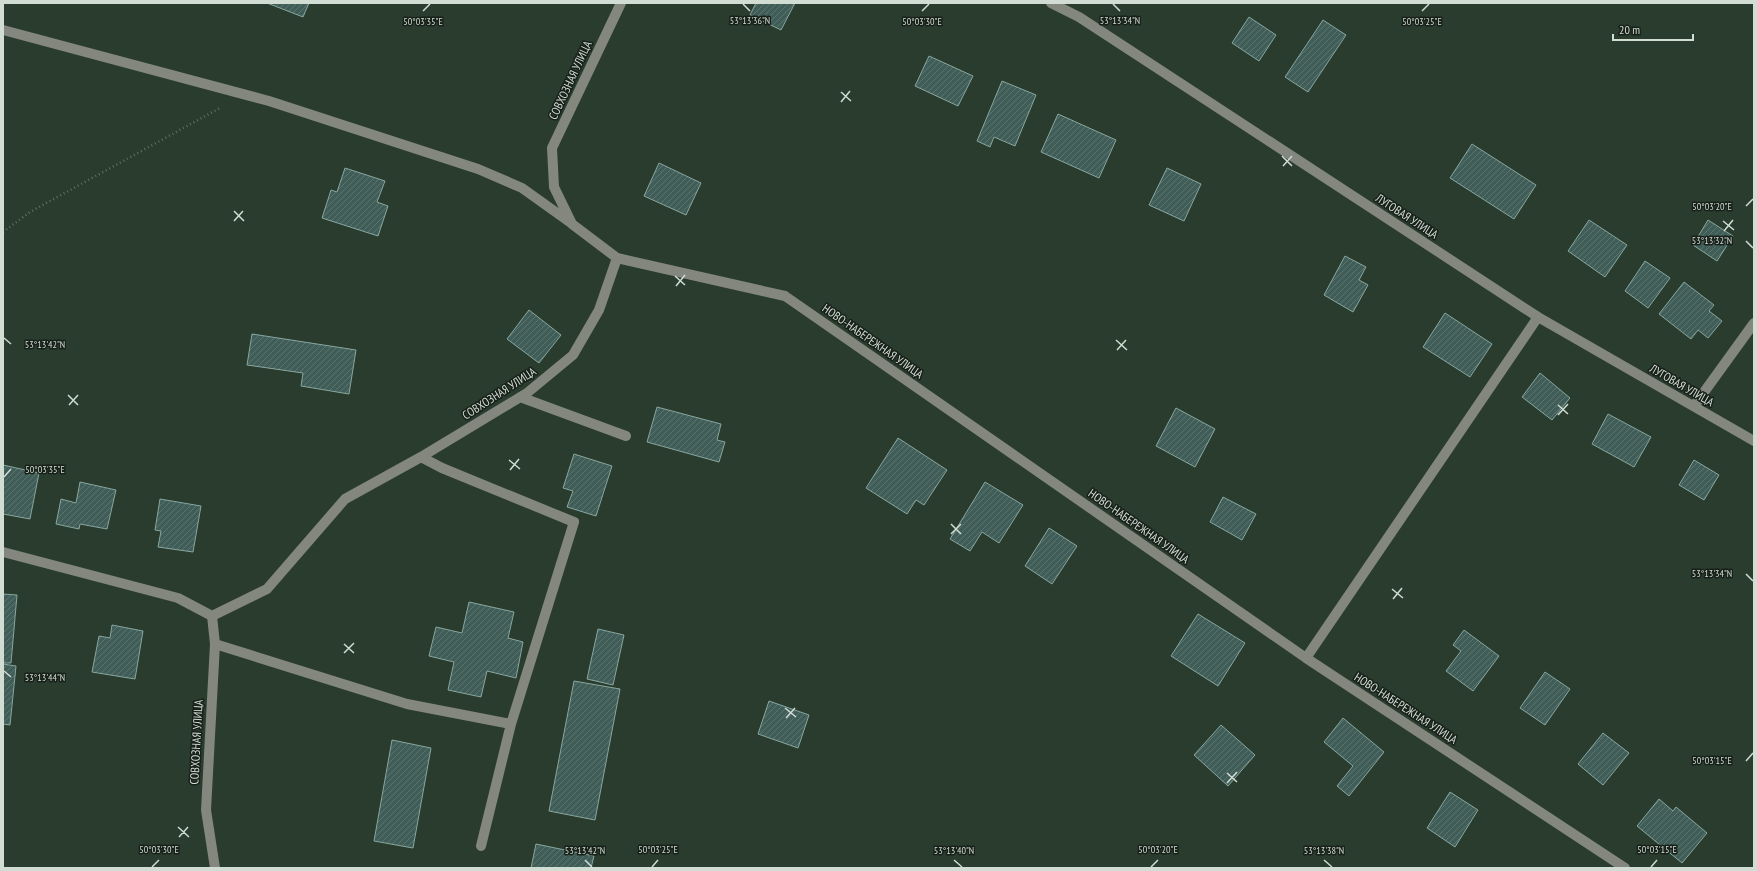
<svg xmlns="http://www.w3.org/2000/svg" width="1757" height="871" viewBox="0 0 1757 871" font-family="'PT Sans Narrow',sans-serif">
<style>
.building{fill:url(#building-hatch);stroke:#88a7a1}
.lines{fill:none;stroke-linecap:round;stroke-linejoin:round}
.path{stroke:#607063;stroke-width:2.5;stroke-dasharray:1 3;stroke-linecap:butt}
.minor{stroke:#84877d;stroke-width:10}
.ticks{fill:none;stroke:#d1dcd3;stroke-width:1.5}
.labels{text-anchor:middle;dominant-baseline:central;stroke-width:3;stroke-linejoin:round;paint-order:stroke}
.street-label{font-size:12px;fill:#d1dcd3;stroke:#18201a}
.ticks-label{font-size:10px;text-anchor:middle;fill:#d1dcd3;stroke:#18201a;stroke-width:3;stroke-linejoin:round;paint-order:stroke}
</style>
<defs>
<pattern id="building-hatch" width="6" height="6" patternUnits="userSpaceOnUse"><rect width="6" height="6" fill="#405d58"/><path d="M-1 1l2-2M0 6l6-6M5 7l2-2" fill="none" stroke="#5b746f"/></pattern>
</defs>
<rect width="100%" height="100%" fill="#293c2d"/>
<path class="building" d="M267 3H309L303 17Z
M756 3H795L781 30 750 15Z
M1249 17 1276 35 1259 61 1232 43Z
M1323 20 1346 35 1308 92 1285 77Z
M929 56 973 76 958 106 915 86Z
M1002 81 1036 95 1015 146 994 137 990 147 977 141Z
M1058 114 1116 140 1099 178 1041 152Z
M1472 144 1536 185 1514 219 1450 178Z
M659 163 701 183 686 215 644 196Z
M345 168 385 181 377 202 388 206 378 236 322 218 331 190 337 192Z
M1167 168 1201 184 1184 221 1149 205Z
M1589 220 1627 245 1605 277 1568 251Z
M1708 220 1733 236 1717 261 1693 245Z
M1345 256 1366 267 1359 280 1368 285 1353 312 1324 295Z
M1645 261 1670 278 1648 308 1625 291Z
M1684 282 1714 305 1709 311 1722 321 1708 338 1698 330 1691 339 1659 314Z
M529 310 561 335 539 363 507 339Z
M1445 313 1492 344 1470 377 1423 347Z
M252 334 356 350 349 394 301 386 303 373 247 365Z
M1540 373 1570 398 1552 420 1522 397Z
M657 407 721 424 717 440 725 442 719 462 647 442Z
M1176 408 1215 429 1195 467 1156 446Z
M1608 414 1651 437 1634 467 1592 444Z
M898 438 947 470 924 505 916 500 907 514 866 488Z
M574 454 612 466 596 516 567 507 573 491 563 488Z
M1694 460 1719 475 1704 500 1679 485Z
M3 465 39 473 30 519 3 514Z
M80 482 116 490 107 529 80 524 79 529 56 524 61 499 76 503Z
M985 482 1023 505 999 543 982 532 970 551 950 539Z
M1223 497 1256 514 1242 540 1210 522Z
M160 499 201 506 193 552 158 547 161 531 155 530Z
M1049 528 1077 546 1052 584 1025 566Z
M3 594 17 595 11 663H3Z
M469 602 514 612 508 638 523 642 516 678 487 671 481 697 448 690 454 662 429 656 436 627 462 633Z
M1198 614 1245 643 1218 686 1171 656Z
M112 625 143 631 135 679 92 672 99 636 110 638Z
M598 629 624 635 613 685 587 679Z
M1464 630 1499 656 1473 691 1446 671 1461 651 1453 645Z
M3 664 16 666 10 725 3 724Z
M1545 672 1570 689 1545 725 1520 708Z
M574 681 620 689 595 820 549 811Z
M769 701 809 715 798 748 758 734Z
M1343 718 1384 752 1349 796 1337 786 1353 766 1324 742Z
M1221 725 1255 755 1228 786 1194 755Z
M1603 733 1629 753 1603 785 1578 764Z
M392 740 431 748 413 848 374 841Z
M1450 792 1478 810 1455 847 1427 828Z
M1659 799 1673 811 1676 807 1707 833 1682 863 1637 826Z
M536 844 594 856 591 868H531Z"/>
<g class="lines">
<path class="path" d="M3 232 30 212 220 108"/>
<path class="minor" d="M1051 3 1079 17 1538 317 1754 441
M3 30 269 101 478 169 522 188 571 223
M617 258 785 296 1306 658 1625 868
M520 397 626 436
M1694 406 1754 323
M421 457 442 468 574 522 511 724 481 846
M3 552 178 598 212 616 215 644 206 810 215 868
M212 616 267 589 345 499 421 457 527 393 573 355 599 310 617 258 572 224 554 187 552 148 621 3
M215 644 407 704 511 724
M1306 658 1538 317"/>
</g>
<path class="ticks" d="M743 4 750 11M1113 4 1120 11M423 11 430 4M922 11 929 4M1422 11 1429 4M841 92 851 101M841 102 850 91M1282 156 1292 166M1283 166 1292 156M1746 206 1753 199M234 211 244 221M234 221 243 211M1723 221 1734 230M1724 231 1733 220M1746 241 1753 248M675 276 685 285M676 286 685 275M4 338 11 344M1116 340 1127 350M1117 350 1126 340M68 395 78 405M69 405 78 395M1558 405 1568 414M1558 415 1568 404M509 460 520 469M510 470 519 459M4 477 11 469M951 524 961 534M951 534 961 524M1746 574 1753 581M1392 589 1403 598M1393 599 1402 588M344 644 354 653M344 653 354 643M4 671 11 677M785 708 796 717M786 718 795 708M1746 761 1753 753M1227 773 1237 782M1227 783 1237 772M178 827 189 837M179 837 188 827M585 860 592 867M954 860 962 867M1324 860 1332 867M152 867 159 860M652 867 658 860M1151 867 1158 860M1651 867 1657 860"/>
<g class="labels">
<g class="street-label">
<text transform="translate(570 80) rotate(-65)">СОВХОЗНАЯ УЛИЦА</text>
<text transform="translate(1407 216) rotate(33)">ЛУГОВАЯ УЛИЦА</text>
<text transform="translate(873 341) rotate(35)">НОВО-НАБЕРЕЖНАЯ УЛИЦА</text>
<text transform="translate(1682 385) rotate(30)">ЛУГОВАЯ УЛИЦА</text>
<text transform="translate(499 393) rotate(-33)">СОВХОЗНАЯ УЛИЦА</text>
<text transform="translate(1139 526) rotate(35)">НОВО-НАБЕРЕЖНАЯ УЛИЦА</text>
<text transform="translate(1406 708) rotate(33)">НОВО-НАБЕРЕЖНАЯ УЛИЦА</text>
<text transform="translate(196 742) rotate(-87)">СОВХОЗНАЯ УЛИЦА</text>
</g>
</g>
<g class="ticks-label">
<text x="750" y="24">53°13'36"N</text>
<text x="1120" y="24">53°13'34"N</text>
<text x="423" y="25">50°03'35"E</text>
<text x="922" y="25">50°03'30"E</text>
<text x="1422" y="25">50°03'25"E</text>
<text x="1712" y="210">50°03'20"E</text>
<text x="1712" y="244">53°13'32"N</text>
<text x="45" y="348">53°13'42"N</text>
<text x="45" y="473">50°03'35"E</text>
<text x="1712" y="577">53°13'34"N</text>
<text x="45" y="681">53°13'44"N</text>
<text x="1712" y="764">50°03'15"E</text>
<text x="159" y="853">50°03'30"E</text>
<text x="658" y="853">50°03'25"E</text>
<text x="1158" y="853">50°03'20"E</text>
<text x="1657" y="853">50°03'15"E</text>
<text x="585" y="854">53°13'42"N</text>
<text x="954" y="854">53°13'40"N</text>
<text x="1324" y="854">53°13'38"N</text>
</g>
<rect width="1757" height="871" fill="none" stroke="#d1dcd3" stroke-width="8"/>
<path d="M1613 34v6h80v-6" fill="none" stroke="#d1dcd3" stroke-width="2"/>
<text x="1619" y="34" font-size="12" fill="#d1dcd3" stroke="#18201a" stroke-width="3" paint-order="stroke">20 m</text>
</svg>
